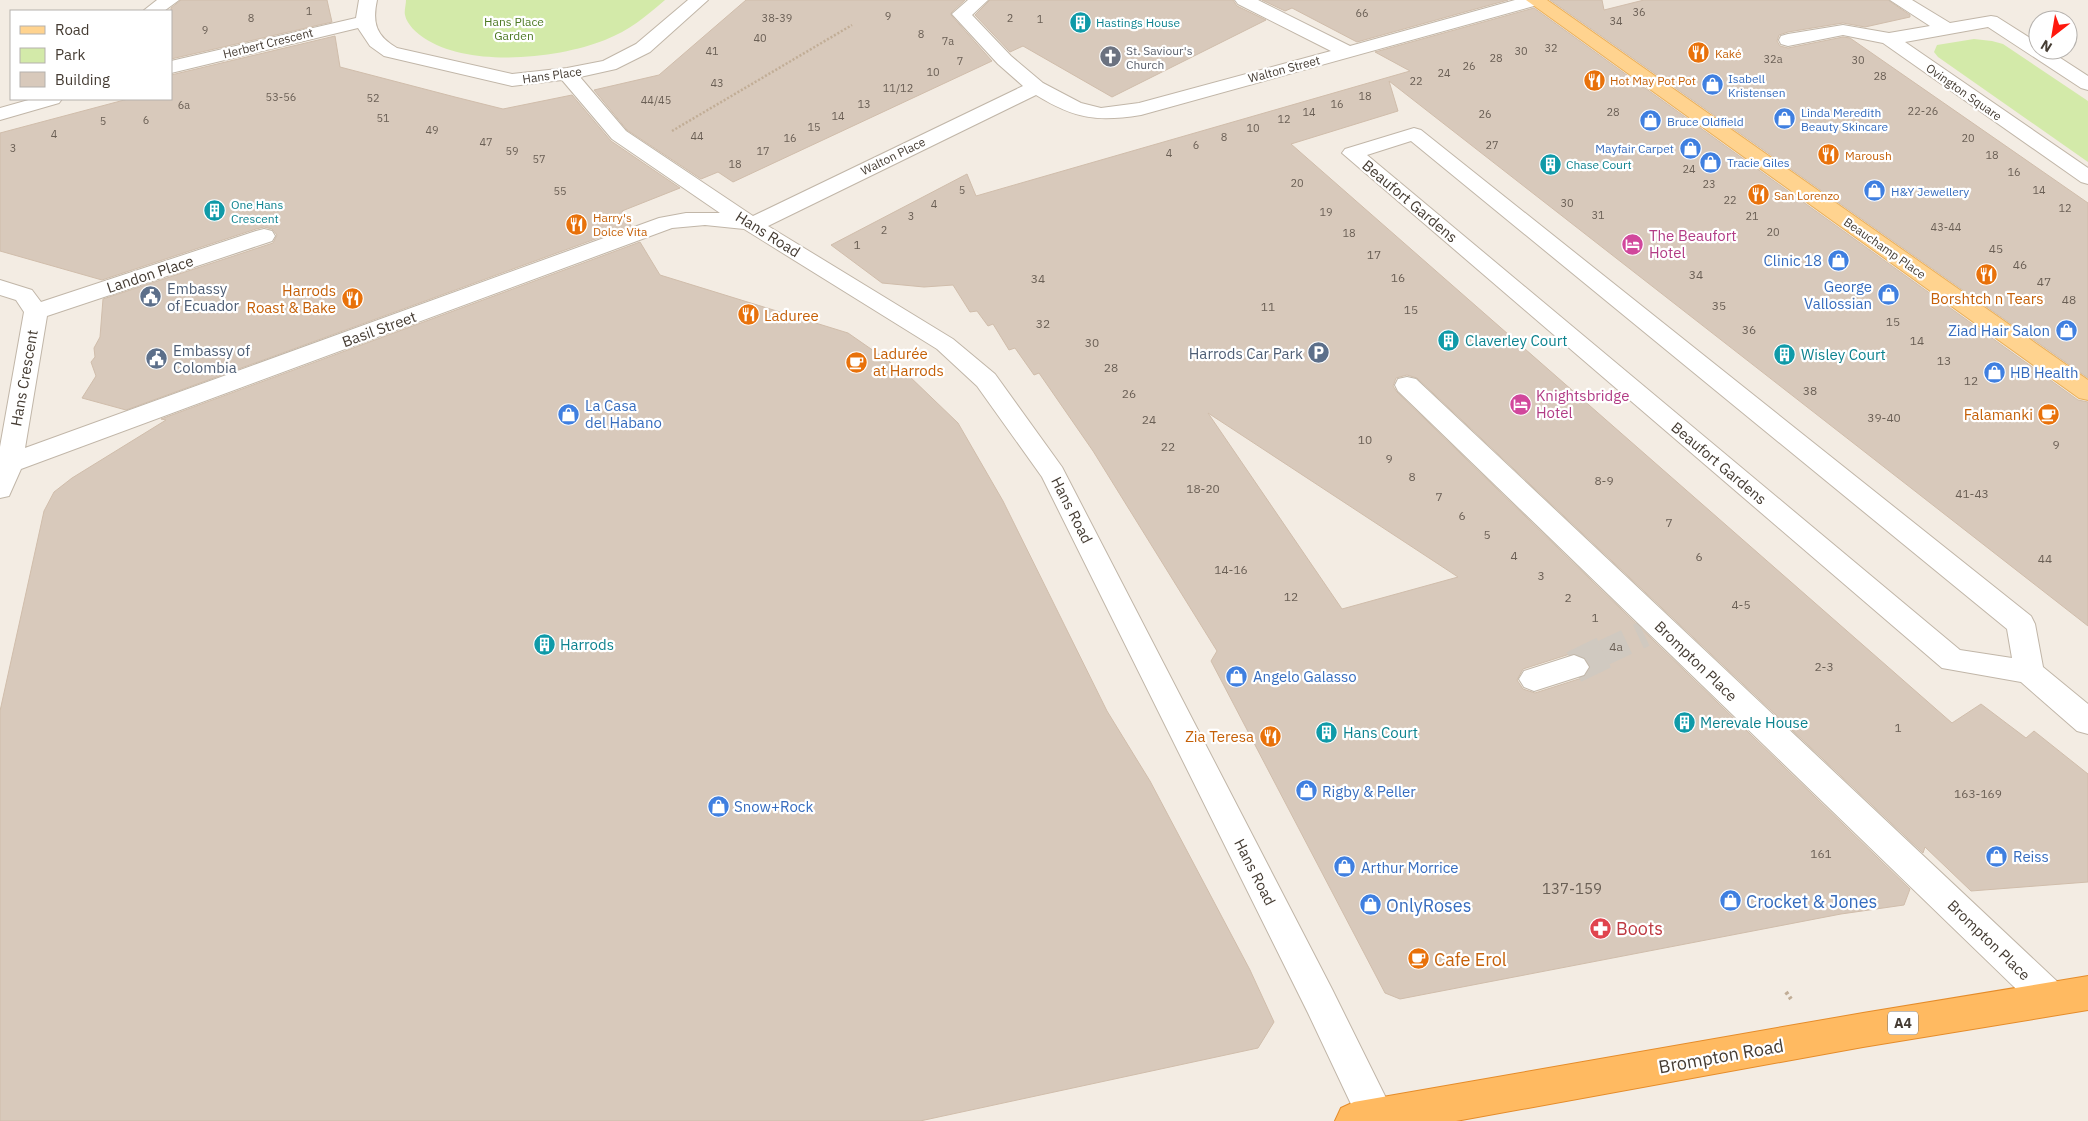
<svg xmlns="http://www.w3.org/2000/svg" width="2088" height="1121" viewBox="0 0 2088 1121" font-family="'IBM Plex Sans',sans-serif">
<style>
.green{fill:#d3eaa9}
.building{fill:#d8c9bb;stroke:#d0bdab;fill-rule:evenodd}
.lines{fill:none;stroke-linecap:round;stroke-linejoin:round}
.minor-tunnel-far1{stroke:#d0c9c0;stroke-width:26;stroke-dasharray:26 13;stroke-linecap:butt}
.minor-tunnel{stroke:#d0c9c0;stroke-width:33;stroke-dasharray:33 16;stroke-linecap:butt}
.minor-casing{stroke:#c1b6a8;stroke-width:2}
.major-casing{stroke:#eaaf5a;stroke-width:2}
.highway-casing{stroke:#e58c2a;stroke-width:2}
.path-far1{stroke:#c1ad96;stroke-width:2.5;stroke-dasharray:2 2;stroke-linecap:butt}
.path{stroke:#c1ad96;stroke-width:4;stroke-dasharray:3 3;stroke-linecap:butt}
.minor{fill:#fff;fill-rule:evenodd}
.major{fill:#ffd38f;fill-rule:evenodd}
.highway{fill:#ffba61;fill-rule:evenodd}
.labels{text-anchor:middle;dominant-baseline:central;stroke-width:4.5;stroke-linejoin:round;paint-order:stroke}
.far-number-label{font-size:11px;fill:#6a5f55}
.far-park-label{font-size:12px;fill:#4d7924;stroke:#fff}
.far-culture-label{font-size:12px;fill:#0d838f;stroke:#fff;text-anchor:start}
.far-street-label{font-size:12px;fill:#453c33;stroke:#fff}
.far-worship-label{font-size:12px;fill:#5b616d;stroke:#fff;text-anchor:start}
.far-food-label{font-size:12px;fill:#c56008;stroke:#fff;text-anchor:start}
.far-shop-label{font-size:12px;fill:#366cbe;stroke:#fff;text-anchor:start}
.number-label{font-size:12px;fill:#6a5f55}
.shield{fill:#fff;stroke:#7d7670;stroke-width:1}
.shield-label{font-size:14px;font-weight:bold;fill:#453c33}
.street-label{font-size:15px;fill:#453c33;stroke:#fff}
.hotel-label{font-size:15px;fill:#b23c85;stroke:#fff;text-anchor:start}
.shop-label{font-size:15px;fill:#366cbe;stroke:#fff;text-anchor:start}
.service-label{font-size:15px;fill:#4e5e75;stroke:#fff;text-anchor:start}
.food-label{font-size:15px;fill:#c56008;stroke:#fff;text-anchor:end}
.culture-label{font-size:15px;fill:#0d838f;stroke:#fff;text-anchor:start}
.near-number-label{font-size:15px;fill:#6a5f55}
.near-shop-label{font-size:18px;fill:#366cbe;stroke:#fff;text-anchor:start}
.near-health-label{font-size:18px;fill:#be3a42;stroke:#fff;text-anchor:start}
.near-food-label{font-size:18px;fill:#c56008;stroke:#fff;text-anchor:start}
.near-street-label{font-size:18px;fill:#453c33;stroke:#fff}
</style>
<rect width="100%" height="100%" fill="#f3ece3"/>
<path class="green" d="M406 0H665C645 17 630 30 605 40 557 59 469 68 424 38 417 33 407 25 405 15 404 11 406 5 406 0Z
M1974 39 1992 41 2003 44 2088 101V162L1938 57 1934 52 1937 45Z"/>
<path class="building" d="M181 0H327L332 22 171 59V8Z
M746 0H965L951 13V15L992 61 733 182 718 172 701 179 627 130 594 90 659 75Z
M990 0H1233L1237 6 1266 20 1112 97 1023 46 1010 52 975 15Z
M1262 0H1508L1357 42 1292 8 1285 11Z
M1550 0H1602L1604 10 1644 0H1888L1910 15V17L1865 27 1843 23 1788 32 1779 35 1777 41 1780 46 1788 48 1843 37 1850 38 2088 203V378Z
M1534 8 2078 400 2088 402V626L1389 81 1398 111 1291 144 1952 723 1981 704 2026 738 2034 731 2088 774V882L1971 891 1925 847 1923 853 1417 378 1407 375 1396 378 1393 386 1397 392 1910 889 1904 905 1841 914 1400 999 1385 993 1211 661 1217 651 1093 451 1039 373 1034 375 1015 348 1009 350 993 324 988 326 977 311 970 312 953 285 924 287 882 283 831 245 967 174 976 196 1410 71 1375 52ZM1208 413 1458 577 1342 609ZM1573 653 1585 657 1591 666 1585 677 1535 693 1523 689 1517 680 1523 669Z
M335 36 340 67 455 97 503 109 572 95 611 141 680 188 622 211 631 226 126 410 82 398 96 376 91 362 95 357 94 348 100 337 103 299 273 243 277 235 272 229 264 227 256 229 102 280 0 251V133L128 99H171V75Z
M640 242 660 275 848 333 907 374 958 423 1003 501 1107 711 1150 781 1250 970 1274 1022 1258 1048 920 1121H0V711L44 511 54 492 72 478 166 420 161 419Z"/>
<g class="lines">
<path class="minor-tunnel-far1" d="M1603 653 1644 634"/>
<path class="minor-tunnel" d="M1574 667 1605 652"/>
<defs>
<path id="minor" d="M157 0H179L164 11H143Z
M359 0H377C372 23 376 36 397 48L512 74 567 68 603 61 636 44 688 0H708L650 52 616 69 580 77 626 131 753 216 1023 86 998 64 952 14 968 0H988L972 15 1011 56 1043 83 1081 103 1101 108 1139 103 1331 51 1238 4 1235 0H1258L1350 46 1515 0H1544L1541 4 1141 115C1097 122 1075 119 1036 95L768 226 953 339 995 374 1062 467 1332 989 1389 1104 1395 1117 1393 1121H1359L1308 1013 1042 477 977 386 937 349 744 229 705 225 672 228 21 469 9 496 0 498V447L24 312 16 300 0 295V280L32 290 41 302 256 231 264 229 272 231 275 236 272 241 47 316 25 448 659 218 686 213H720L612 139 562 80 512 86 384 56 370 46 358 28 171 73V61L356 18Z
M1890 0H1912L1950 23 1991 16 1997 17 2038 43V50H2048L2088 76V90L2081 88 1988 27 1905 42 2088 168V184L2081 182 1883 43 1843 35 1788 46 1781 44 1779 40 1781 36 1788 34 1843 25 1889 33 1930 26Z
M32 99H62L59 103 0 120V108Z
M1414 128 1421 130 2031 616 2035 624 2043 667 2088 704V734L2077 731 2021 682 1942 668 1342 153 1345 149ZM1411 141 2007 629 2012 658 1960 650 1367 155Z
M1407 377 1416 379 2062 986 2068 998 2062 1010 2050 1015 2038 1010 1398 391 1395 385 1398 379Z
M1574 655 1584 659 1589 667 1584 675 1534 691 1524 687 1519 679 1524 671Z"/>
<path id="major" d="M1526 0H1547L2088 380V400L2079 398Z"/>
<path id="highway" d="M2088 976V1010L1863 1047 1456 1121H1335L1341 1108 1354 1102 1863 1013Z"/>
</defs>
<use href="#minor" class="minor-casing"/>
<use href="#major" class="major-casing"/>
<use href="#highway" class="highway-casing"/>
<path class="path-far1" d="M672 131 852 25"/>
<path class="path" d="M1786 992 1791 999"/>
<use href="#minor" class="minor"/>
<use href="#major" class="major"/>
<use href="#highway" class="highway"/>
</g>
<defs>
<symbol id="building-disc" viewBox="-11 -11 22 22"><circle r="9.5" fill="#0f9aa8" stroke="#fff"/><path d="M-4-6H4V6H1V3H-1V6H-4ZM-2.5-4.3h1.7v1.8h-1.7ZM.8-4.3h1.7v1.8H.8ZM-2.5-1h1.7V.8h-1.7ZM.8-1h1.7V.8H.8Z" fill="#fff"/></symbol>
<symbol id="restaurant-disc" viewBox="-11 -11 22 22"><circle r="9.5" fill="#e8710a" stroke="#fff"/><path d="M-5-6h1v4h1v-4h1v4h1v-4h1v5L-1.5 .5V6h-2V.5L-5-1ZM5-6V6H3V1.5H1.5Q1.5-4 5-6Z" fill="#fff"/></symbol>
<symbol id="church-disc" viewBox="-11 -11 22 22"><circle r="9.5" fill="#6b7280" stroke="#fff"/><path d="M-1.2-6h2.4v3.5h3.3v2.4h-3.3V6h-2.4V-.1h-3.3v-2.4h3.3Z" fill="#fff"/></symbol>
<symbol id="shop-disc" viewBox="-11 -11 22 22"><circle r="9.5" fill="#3f7fe0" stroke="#fff"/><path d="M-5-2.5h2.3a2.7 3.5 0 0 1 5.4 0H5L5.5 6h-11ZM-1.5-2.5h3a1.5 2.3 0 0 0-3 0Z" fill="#fff"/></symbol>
<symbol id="hotel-disc" viewBox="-11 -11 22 22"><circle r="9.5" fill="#d1479c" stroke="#fff"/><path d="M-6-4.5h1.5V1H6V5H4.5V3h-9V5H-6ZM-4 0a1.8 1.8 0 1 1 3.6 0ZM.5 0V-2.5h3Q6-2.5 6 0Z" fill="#fff"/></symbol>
<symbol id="civic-disc" viewBox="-11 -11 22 22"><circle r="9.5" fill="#5c6f8a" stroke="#fff"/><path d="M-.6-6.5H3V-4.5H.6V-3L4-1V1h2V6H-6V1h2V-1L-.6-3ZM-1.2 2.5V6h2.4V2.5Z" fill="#fff"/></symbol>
<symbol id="parking-disc" viewBox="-11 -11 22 22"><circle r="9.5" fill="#5c6f8a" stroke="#fff"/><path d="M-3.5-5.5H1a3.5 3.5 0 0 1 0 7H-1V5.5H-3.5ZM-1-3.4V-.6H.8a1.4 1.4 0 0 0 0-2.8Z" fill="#fff"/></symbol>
<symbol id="cafe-disc" viewBox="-11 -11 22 22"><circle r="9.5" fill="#e8710a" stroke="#fff"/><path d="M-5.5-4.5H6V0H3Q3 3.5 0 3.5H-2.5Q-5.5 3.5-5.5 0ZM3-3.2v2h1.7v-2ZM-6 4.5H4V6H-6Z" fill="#fff"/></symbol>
<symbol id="pharmacy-disc" viewBox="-11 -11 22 22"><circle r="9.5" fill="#e0444e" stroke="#fff"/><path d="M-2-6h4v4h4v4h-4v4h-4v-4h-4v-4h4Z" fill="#fff"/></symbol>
</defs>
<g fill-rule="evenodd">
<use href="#building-disc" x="1068" y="10" width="25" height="25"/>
<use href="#restaurant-disc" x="1686" y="40" width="25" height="25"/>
<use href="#church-disc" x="1098" y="44" width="25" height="25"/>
<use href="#restaurant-disc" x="1582" y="68" width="25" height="25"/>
<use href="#shop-disc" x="1700" y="72" width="25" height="25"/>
<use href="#shop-disc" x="1772" y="106" width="25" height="25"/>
<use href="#shop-disc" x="1638" y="108" width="25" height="25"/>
<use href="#shop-disc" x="1678" y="136" width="25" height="25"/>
<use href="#restaurant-disc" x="1816" y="142" width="25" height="25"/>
<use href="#shop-disc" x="1698" y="150" width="25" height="25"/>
<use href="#building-disc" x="1538" y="152" width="25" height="25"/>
<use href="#shop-disc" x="1862" y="178" width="25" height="25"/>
<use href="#restaurant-disc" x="1746" y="182" width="25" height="25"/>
<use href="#building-disc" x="202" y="198" width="25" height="25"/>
<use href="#restaurant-disc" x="564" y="212" width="25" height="25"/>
<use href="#hotel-disc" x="1620" y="232" width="25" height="25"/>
<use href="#shop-disc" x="1826" y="248" width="25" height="25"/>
<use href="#restaurant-disc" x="1974" y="262" width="25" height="25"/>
<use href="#shop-disc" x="1876" y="282" width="25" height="25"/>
<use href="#civic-disc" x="138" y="284" width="25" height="25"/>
<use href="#restaurant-disc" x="340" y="286" width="25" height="25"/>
<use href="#restaurant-disc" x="736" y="302" width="25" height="25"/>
<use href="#shop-disc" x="2054" y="318" width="25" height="25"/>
<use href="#building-disc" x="1436" y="328" width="25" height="25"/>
<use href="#parking-disc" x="1306" y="340" width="25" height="25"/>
<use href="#building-disc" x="1772" y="342" width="25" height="25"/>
<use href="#civic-disc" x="144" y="346" width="25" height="25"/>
<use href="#cafe-disc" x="844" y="350" width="25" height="25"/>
<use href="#shop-disc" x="1982" y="360" width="25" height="25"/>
<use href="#hotel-disc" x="1508" y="392" width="25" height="25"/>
<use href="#shop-disc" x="556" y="402" width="25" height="25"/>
<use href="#cafe-disc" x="2036" y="402" width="25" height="25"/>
<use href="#building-disc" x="532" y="632" width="25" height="25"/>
<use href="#shop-disc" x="1224" y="664" width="25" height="25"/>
<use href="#building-disc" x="1672" y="710" width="25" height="25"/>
<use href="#building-disc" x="1314" y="720" width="25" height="25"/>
<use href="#restaurant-disc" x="1258" y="724" width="25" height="25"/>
<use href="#shop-disc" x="1294" y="778" width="25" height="25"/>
<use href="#shop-disc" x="706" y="794" width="25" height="25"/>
<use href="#shop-disc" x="1984" y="844" width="25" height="25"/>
<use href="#shop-disc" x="1332" y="854" width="25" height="25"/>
<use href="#shop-disc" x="1718" y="888" width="25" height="25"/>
<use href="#shop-disc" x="1358" y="892" width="25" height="25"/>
<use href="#pharmacy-disc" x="1588" y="916" width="25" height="25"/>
<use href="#cafe-disc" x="1406" y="946" width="25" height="25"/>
</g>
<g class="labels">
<g class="far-number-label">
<text x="309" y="11">1</text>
<text x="1639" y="12">36</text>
<text x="1362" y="13">66</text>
<text x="888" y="16">9</text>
<text x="251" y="18">8</text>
<text x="777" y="18">38-39</text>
<text x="1010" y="18">2</text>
<text x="1040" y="19">1</text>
<text x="1616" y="21">34</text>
<text x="205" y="30">9</text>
<text x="921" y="34">8</text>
<text x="760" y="38">40</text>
<text x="948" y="41">7a</text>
<text x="1551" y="48">32</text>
<text x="712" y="51">41</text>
<text x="1521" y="51">30</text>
<text x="1496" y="58">28</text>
<text x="1773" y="59">32a</text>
<text x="1858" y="60">30</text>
<text x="960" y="61">7</text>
<text x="1469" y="66">26</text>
<text x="933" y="72">10</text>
<text x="1444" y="73">24</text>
<text x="1880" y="76">28</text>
<text x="1416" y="81">22</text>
<text x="717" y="83">43</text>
<text x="898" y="88">11/12</text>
<text x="1365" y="96">18</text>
<text x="281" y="97">53-56</text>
<text x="373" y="98">52</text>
<text x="656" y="100">44/45</text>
<text x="864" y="104">13</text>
<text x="1337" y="104">16</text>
<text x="184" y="105">6a</text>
<text x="1923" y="111">22-26</text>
<text x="1309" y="112">14</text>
<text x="1613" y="112">28</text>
<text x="1485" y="114">26</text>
<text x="838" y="116">14</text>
<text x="383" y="118">51</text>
<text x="1284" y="119">12</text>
<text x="146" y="120">6</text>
<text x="103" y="121">5</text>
<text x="814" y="127">15</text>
<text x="1253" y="128">10</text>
<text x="432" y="130">49</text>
<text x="54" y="134">4</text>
<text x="697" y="136">44</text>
<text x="1224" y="137">8</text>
<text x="790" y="138">16</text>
<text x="1968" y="138">20</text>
<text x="486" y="142">47</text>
<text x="1196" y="145">6</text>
<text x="1492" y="145">27</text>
<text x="13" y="148">3</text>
<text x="512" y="151">59</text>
<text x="763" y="151">17</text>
<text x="1169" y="153">4</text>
<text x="1992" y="155">18</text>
<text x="539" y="159">57</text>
<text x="735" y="164">18</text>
<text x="1689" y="169">24</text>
<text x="2014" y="172">16</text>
<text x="1297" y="183">20</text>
<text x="1709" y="184">23</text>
<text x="962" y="190">5</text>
<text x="2039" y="190">14</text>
<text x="560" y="191">55</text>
<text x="1730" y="200">22</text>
<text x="1567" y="203">30</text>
<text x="934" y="204">4</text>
<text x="2065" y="208">12</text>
<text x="1326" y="212">19</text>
<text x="1598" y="215">31</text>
<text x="911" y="216">3</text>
<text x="1752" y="216">21</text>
<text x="1946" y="227">43-44</text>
<text x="884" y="230">2</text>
<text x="1773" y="232">20</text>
<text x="1349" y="233">18</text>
</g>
<g class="far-park-label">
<text x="514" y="21">Hans Place<tspan x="514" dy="14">Garden</tspan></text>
</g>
<g class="far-culture-label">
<text x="1096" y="22">Hastings House</text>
<text x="1566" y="164">Chase Court</text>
<text x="231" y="204">One Hans<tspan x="231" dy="14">Crescent</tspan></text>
</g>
<g class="far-street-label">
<text transform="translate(268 43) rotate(-14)">Herbert Crescent</text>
<text transform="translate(1284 69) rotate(-15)">Walton Street</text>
<text transform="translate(552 75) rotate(-8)">Hans Place</text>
<text transform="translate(1964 92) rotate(35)">Ovington Square</text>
<text transform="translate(893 156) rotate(-26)">Walton Place</text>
<text transform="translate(1885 248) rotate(35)">Beauchamp Place</text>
</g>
<g class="far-worship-label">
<text x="1126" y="50">St. Saviour's<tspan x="1126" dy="14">Church</tspan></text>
</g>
<g class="far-food-label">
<text x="1715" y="53">Kaké</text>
<text x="1610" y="80">Hot May Pot Pot</text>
<text x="1845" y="155">Maroush</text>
<text x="1774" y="195">San Lorenzo</text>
<text x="593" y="217">Harry's<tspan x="593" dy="14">Dolce Vita</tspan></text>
</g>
<g class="far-shop-label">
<text x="1728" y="78">Isabell<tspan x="1728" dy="14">Kristensen</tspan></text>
<text x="1801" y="112">Linda Meredith<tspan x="1801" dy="14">Beauty Skincare</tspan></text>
<text x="1667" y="121">Bruce Oldfield</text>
<text x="1674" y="148" text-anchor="end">Mayfair Carpet</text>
<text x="1727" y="162">Tracie Giles</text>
<text x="1891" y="191">H&amp;Y Jewellery</text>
</g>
<g class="number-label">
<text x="857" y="244">1</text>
<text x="1996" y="248">45</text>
<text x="1374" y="254">17</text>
<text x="2020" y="264">46</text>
<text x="1696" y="274">34</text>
<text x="1398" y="277">16</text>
<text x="1038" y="278">34</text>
<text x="2044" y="281">47</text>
<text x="2069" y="299">48</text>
<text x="1719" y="305">35</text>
<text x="1268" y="306">11</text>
<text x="1411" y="309">15</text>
<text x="1893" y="321">15</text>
<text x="1043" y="323">32</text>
<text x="1749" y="329">36</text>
<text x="1917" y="340">14</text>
<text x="1092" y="342">30</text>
<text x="1944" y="360">13</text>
<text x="1111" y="367">28</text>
<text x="1971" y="380">12</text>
<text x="1810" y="390">38</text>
<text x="1129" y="393">26</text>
<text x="1884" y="417">39-40</text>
<text x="1149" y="419">24</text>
<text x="1365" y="439">10</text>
<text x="2056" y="444">9</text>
<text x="1168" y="446">22</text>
<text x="1389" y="458">9</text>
<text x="1412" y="476">8</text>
<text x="1604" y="480">8-9</text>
<text x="1203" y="488">18-20</text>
<text x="1972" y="493">41-43</text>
<text x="1439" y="496">7</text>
<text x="1462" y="515">6</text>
<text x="1669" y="522">7</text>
<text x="1487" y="534">5</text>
<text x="1514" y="555">4</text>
<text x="1699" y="556">6</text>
<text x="2045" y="558">44</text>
<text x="1231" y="569">14-16</text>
<text x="1541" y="575">3</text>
<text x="1291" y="596">12</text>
<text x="1568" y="597">2</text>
<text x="1741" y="604">4-5</text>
<text x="1595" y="617">1</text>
<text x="1616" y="646">4a</text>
<text x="1824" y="666">2-3</text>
<text x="1898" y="727">1</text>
<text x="1978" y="793">163-169</text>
<text x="1821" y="853">161</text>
</g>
<rect class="shield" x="1888" y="1011.5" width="30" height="23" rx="4"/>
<g class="shield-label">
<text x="1903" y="1023">A4</text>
</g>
<g class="street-label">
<text transform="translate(1410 201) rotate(40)">Beaufort Gardens</text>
<text transform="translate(768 234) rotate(32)">Hans Road</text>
<text transform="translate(150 274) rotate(-18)">Landon Place</text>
<text transform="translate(379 329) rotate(-20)">Basil Street</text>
<text transform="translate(24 378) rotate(-80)">Hans Crescent</text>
<text transform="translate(1719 463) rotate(40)">Beaufort Gardens</text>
<text transform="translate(1072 510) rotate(63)">Hans Road</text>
<text transform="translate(1696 661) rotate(44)">Brompton Place</text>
<text transform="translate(1255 872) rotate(63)">Hans Road</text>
<text transform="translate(1989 940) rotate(44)">Brompton Place</text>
</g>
<g class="hotel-label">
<text x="1649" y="235">The Beaufort<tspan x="1649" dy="17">Hotel</tspan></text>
<text x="1536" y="395">Knightsbridge<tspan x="1536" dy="17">Hotel</tspan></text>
</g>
<g class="shop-label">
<text x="1822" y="260" text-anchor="end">Clinic 18</text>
<text x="1872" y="286" text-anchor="end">George<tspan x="1872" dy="17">Vallossian</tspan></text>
<text x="2050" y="330" text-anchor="end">Ziad Hair Salon</text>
<text x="2010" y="372">HB Health</text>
<text x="585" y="405">La Casa<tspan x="585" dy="17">del Habano</tspan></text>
<text x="1253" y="676">Angelo Galasso</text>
<text x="1322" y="791">Rigby &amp; Peller</text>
<text x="734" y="806">Snow+Rock</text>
<text x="2013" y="856">Reiss</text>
<text x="1361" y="867">Arthur Morrice</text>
</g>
<g class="service-label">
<text x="167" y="288">Embassy<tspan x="167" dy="17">of Ecuador</tspan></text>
<text x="173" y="350">Embassy of<tspan x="173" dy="17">Colombia</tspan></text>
<text x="1303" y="353" text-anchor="end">Harrods Car Park</text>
</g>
<g class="food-label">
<text x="336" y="290">Harrods<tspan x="336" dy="17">Roast &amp; Bake</tspan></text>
<text x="1987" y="298" text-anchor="middle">Borshtch n Tears</text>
<text x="764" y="315" text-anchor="start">Laduree</text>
<text x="873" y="353" text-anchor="start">Ladurée<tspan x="873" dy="17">at Harrods</tspan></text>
<text x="2033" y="414">Falamanki</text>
<text x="1254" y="736">Zia Teresa</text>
</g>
<g class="culture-label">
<text x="1465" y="340">Claverley Court</text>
<text x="1801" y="354">Wisley Court</text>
<text x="560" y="644">Harrods</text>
<text x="1700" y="722">Merevale House</text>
<text x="1343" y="732">Hans Court</text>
</g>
<g class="near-number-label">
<text x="1572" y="888">137-159</text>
</g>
<g class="near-shop-label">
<text x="1746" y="901">Crocket &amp; Jones</text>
<text x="1386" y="905">OnlyRoses</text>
</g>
<g class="near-health-label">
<text x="1616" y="928">Boots</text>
</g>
<g class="near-food-label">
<text x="1434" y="959">Cafe Erol</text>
</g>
<g class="near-street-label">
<text transform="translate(1721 1056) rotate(-10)">Brompton Road</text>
</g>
</g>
<rect x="10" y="10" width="162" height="90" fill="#ffffff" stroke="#b5b1ad"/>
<rect x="20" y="26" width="25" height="8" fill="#ffd38f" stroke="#b5b1ad"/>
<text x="55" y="35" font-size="15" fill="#453c33">Road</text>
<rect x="20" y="48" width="25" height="15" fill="#d3eaa9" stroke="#b5b1ad"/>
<text x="55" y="60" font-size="15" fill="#453c33">Park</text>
<rect x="20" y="72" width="25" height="15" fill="#d8c9bb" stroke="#b5b1ad"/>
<text x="55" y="85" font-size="15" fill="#453c33">Building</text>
<g transform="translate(2053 35) rotate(211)"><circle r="24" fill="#ffffff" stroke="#b5b1ad"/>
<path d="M0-4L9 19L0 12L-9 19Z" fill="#ff180d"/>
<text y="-8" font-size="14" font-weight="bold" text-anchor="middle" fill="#453c33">N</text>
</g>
</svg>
